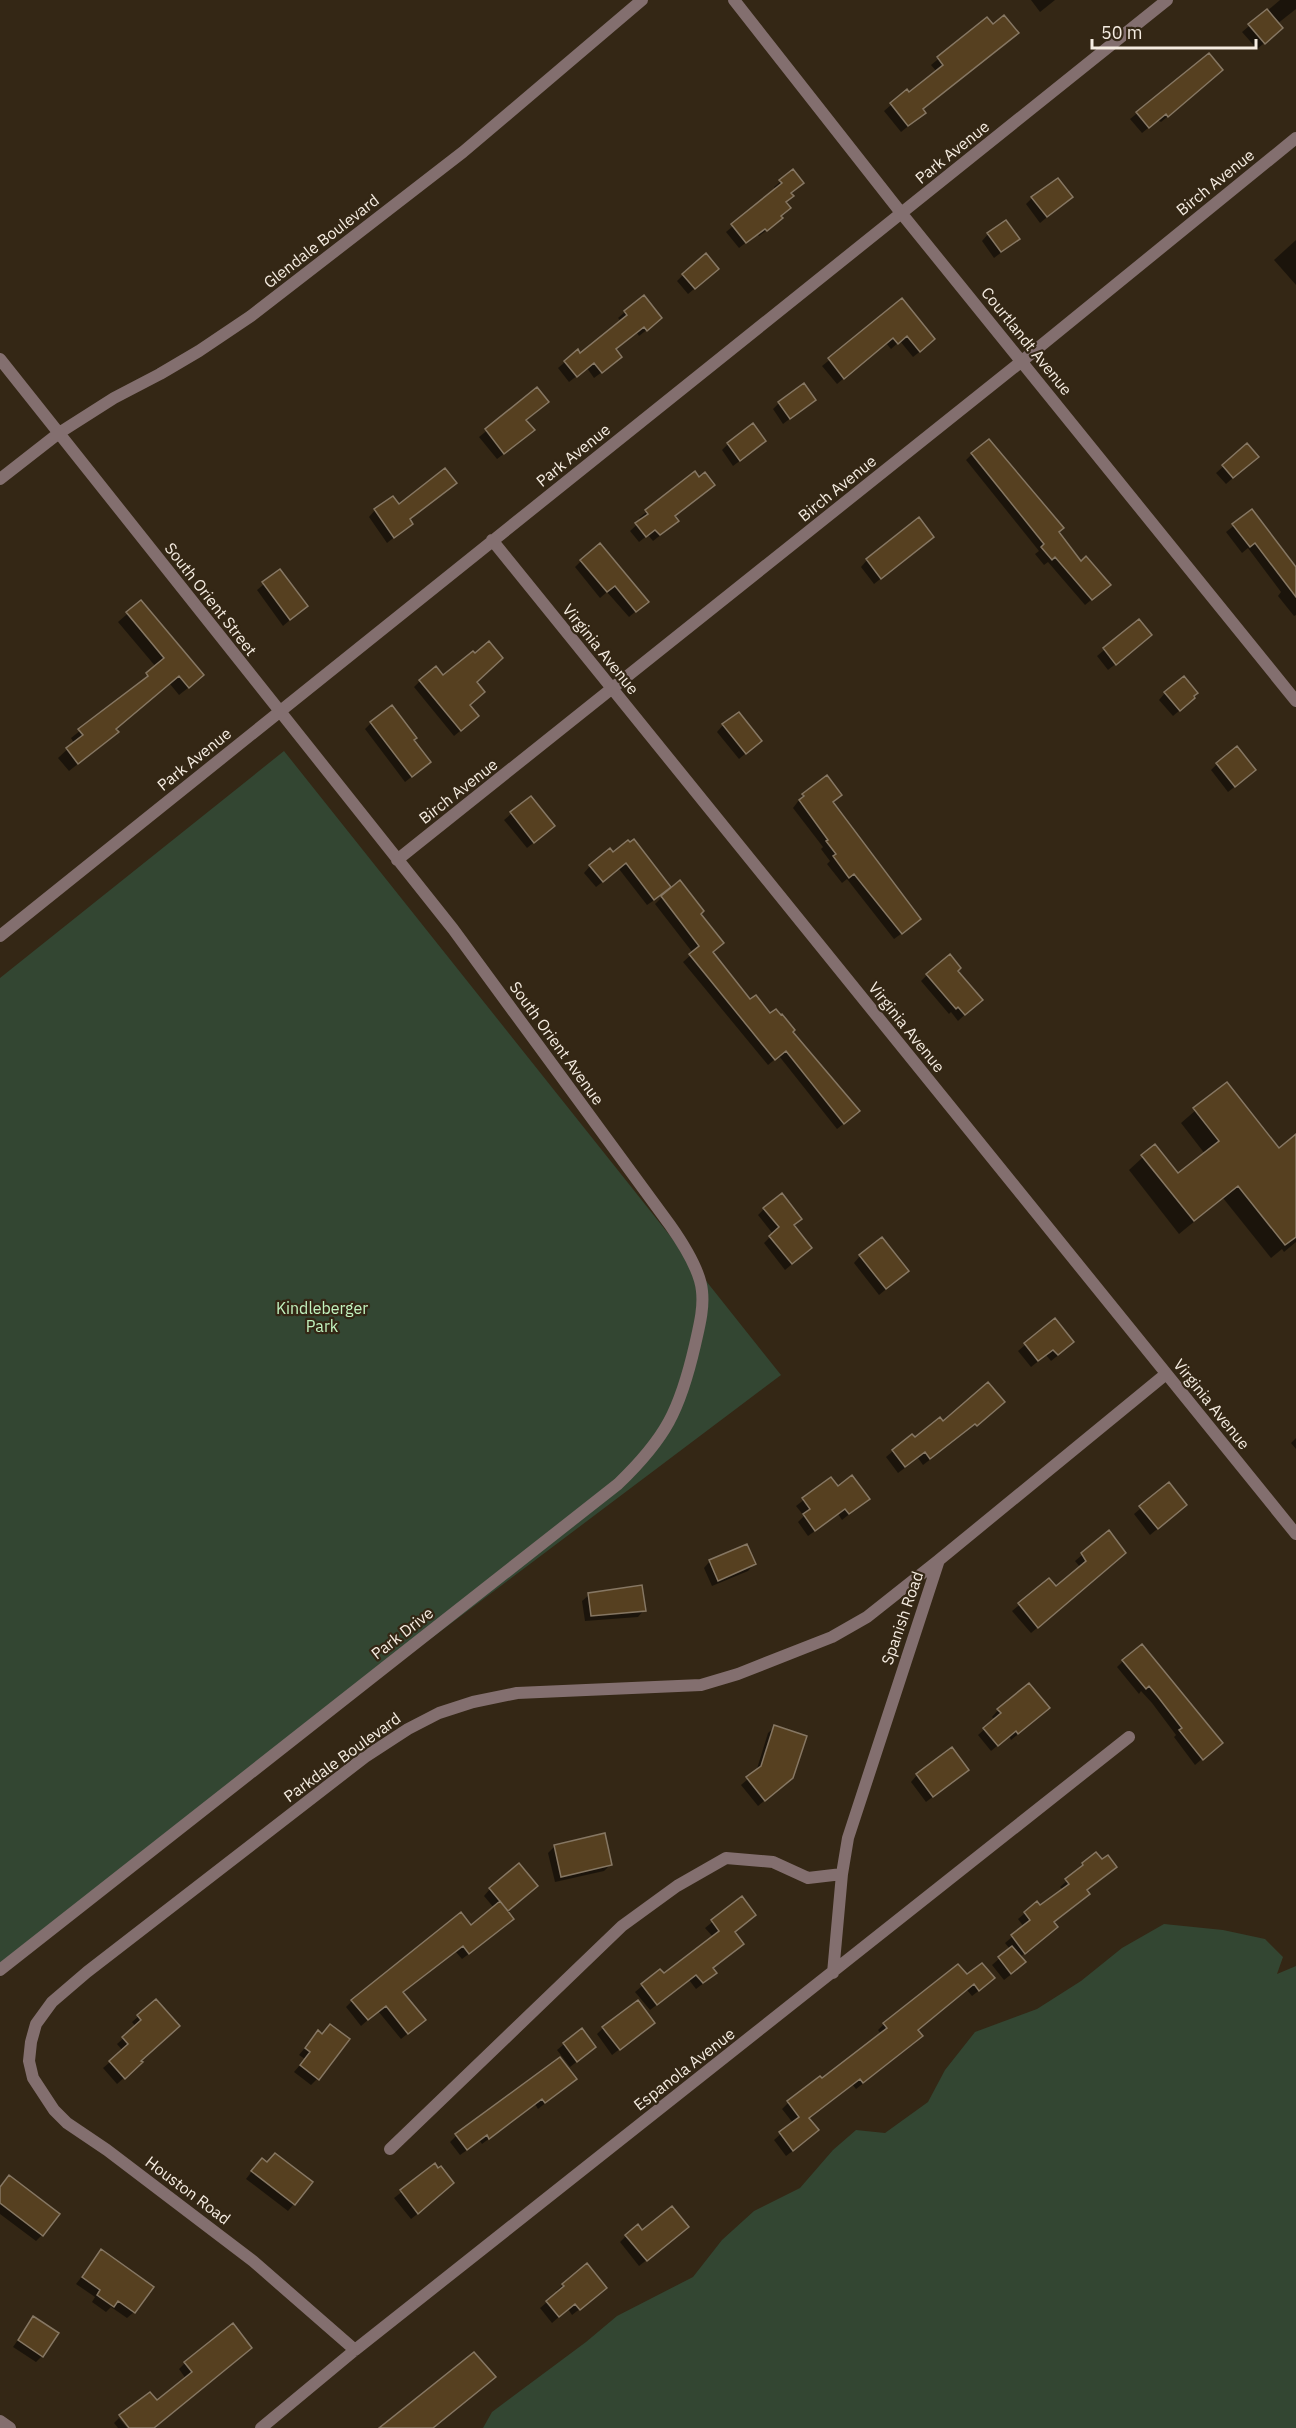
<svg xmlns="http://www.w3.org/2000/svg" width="1296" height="2428" viewBox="0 0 1296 2428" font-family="'IBM Plex Sans',sans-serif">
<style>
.green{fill:#334632}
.shadow{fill:#0007}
.building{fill:#564020;stroke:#867763;stroke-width:1.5}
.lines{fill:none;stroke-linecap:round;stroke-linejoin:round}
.minor{stroke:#836f6f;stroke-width:12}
.labels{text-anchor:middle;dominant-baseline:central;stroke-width:4.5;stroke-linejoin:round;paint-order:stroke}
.street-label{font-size:16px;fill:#f5ece1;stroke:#342715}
.park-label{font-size:16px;fill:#c2f3bf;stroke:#342715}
</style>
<rect width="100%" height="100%" fill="#342715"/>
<path class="green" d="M284 751 781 1375 0 1963V978Z
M1164 1924 1223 1930 1265 1939 1283 1957 1277 1974 1296 1966V2428H483L492 2412 586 2342 617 2316 693 2277 722 2240 754 2211 800 2188 833 2150 856 2130 885 2133 928 2102 945 2070 975 2032 1037 2009 1081 1981 1122 1948Z"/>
<path class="shadow" d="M1031 0H1055L1040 12Z
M1280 0H1296V9L1277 24 1274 35 1257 49 1242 32Z
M987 19 921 109 917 119 901 132 884 111 907 91 909 94 937 72 931 65Z
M1209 55 1215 77 1161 122 1158 120 1142 133 1130 119Z
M793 171 802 183 790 194 785 203 782 214 774 225 759 236 757 234 739 248 726 232 776 190 774 187Z
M1071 197 1040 223 1026 204 1032 198Z
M988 234 1011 245 994 258 982 241Z
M1296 240V285L1274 260Z
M683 275H711L688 294 677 281Z
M902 301 927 346 913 357 900 341 891 349 886 343 837 384 822 366Z
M625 312 654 324 639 336 637 333 615 350 614 363 594 378 587 368 569 382 558 368 565 362 580 355 621 321 618 318Z
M537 390 540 409 525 421 526 437 497 459 479 437Z
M814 400 783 424 773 409 779 403Z
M728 444 758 447 733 466 722 450Z
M1247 445 1250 463 1226 484 1216 473Z
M972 454 1057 533 1102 591 1085 605 1048 562 1044 565 1035 554 1039 551 966 460Z
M694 473 699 479 713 485 674 517 671 527 653 541 648 535 639 542 630 531 642 520 639 518Z
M375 510 409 520 411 524 387 543 369 517Z
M1252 511 1296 567V615L1294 616 1278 596 1281 592 1248 548 1242 553 1226 532Z
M926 543 874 584 861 567 867 560Z
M581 561 647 602 629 617 607 592 600 598 575 567Z
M280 571 306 606 283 626 257 590Z
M141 602 193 684 179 695 170 684 115 729 108 740 69 771 58 758 74 743 71 738 139 684 156 667 118 622Z
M1139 621 1143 642 1108 670 1097 656Z
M487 673 476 683 468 706 471 722 454 736 414 687 420 681Z
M1165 693 1187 704 1173 716 1159 700Z
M371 723 412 740 423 768 405 782 365 729Z
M723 725 753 747 739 759 717 732Z
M1217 764 1247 777 1228 792 1211 770Z
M803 795H840L831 803 913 925 894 939 847 879 842 883 827 864 830 861 821 849 823 847 793 808Z
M530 798 547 832 527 848 504 820Z
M633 841 671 889 699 914 712 953 750 1001 791 1032 852 1117 837 1129 779 1056 768 1065 683 962 693 953 655 904 663 896 662 895 647 905 619 869 596 887 584 873 590 866Z
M927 975 974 1006 958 1021 951 1012 949 1014 921 981Z
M1226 1084 1279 1150 1296 1140V1242L1284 1252 1282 1249 1271 1258 1223 1198 1179 1234 1129 1170 1155 1146 1177 1175 1205 1154 1181 1123Z
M764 1209 793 1226 804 1254 785 1270 764 1243 773 1234 758 1215Z
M860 1256 901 1277 879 1295 854 1263Z
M1055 1320 1066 1349 1051 1361 1046 1355 1031 1367 1018 1351Z
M997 1408 923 1465 918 1458 898 1473 886 1457 893 1451 942 1423Z
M1296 1438V1449L1291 1443Z
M831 1479 837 1488 868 1499 842 1520 838 1514 808 1536 798 1522 804 1516 796 1506Z
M1168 1485 1179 1511 1150 1535 1134 1514Z
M1109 1532 1118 1559 1031 1633 1012 1611 1049 1580 1056 1588 1080 1567 1075 1561Z
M710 1561 754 1564 748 1571 712 1586 704 1568Z
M589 1595 644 1610 638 1617 585 1621 582 1601Z
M1123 1661 1217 1746 1195 1765 1174 1737 1176 1735 1152 1703 1141 1691 1139 1694 1117 1667Z
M1029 1685 1042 1714 1011 1740 1009 1736 991 1751 978 1735 995 1720 992 1717 998 1710Z
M775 1727 784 1784 758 1806 741 1785 756 1772 768 1733Z
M917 1775 960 1776 926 1802 911 1782Z
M555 1846 610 1865 604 1871 555 1882 548 1853Z
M1102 1861 1115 1867 1086 1891 1088 1894 1082 1901 1053 1923 1050 1933 1020 1957 1018 1969 1004 1980 992 1965 1010 1949 1005 1943 1024 1927 1018 1919 1037 1903 1040 1907 1063 1890 1060 1887 1077 1872 1076 1870 1083 1864Z
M490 1889 529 1892 506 1912 512 1919 506 1926 462 1959 455 1951 401 1993 417 2026 401 2039 378 2011 361 2026 346 2007 352 2001 471 1927 494 1908 484 1896Z
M742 1898 733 1932 712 1969 709 1979 696 1989 689 1980 650 2010 635 1992 660 1971 663 1976 713 1937 705 1928Z
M967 1976 986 1985 972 1996 967 1990 917 2031 921 2036 915 2043 856 2089 852 2084 808 2119 811 2137 786 2156 774 2140 793 2123 782 2109 788 2103 822 2080 881 2034 878 2030 884 2024Z
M156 2001 139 2061 134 2069 117 2084 103 2068 123 2051 117 2044 136 2027 132 2022Z
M653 2023 612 2055 597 2034 603 2028Z
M330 2026 317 2079 311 2085 294 2072 305 2059 299 2055 318 2032 321 2035Z
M581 2030 588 2053 570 2067 557 2050Z
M568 2085 538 2109 535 2104 482 2144 480 2141 460 2155 450 2142 456 2136Z
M256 2166 311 2183 288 2211 246 2179Z
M435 2166V2200L411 2219 394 2198Z
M0 2187 42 2235 36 2241 0 2214Z
M642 2232 681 2233 639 2266 620 2242 626 2236Z
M102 2251 134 2312 127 2318 111 2307 106 2312 92 2302 95 2297 76 2284Z
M587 2265 599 2294 572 2315 568 2309 552 2323 540 2308 558 2293 556 2291 563 2285Z
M33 2318 42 2356 36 2362 13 2347Z
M250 2348 153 2428H131L156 2402 186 2379 179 2369 185 2363Z
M119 2418 127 2428H118L114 2423Z"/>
<path class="building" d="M1267 9 1283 28 1265 44 1248 24Z
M1004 15 1019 33 923 109 926 113 908 126 890 103 907 89 909 92 943 65 937 57 987 17 993 24Z
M1209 53 1223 70 1168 117 1166 114 1149 128 1136 112Z
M793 169 804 183 791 193 794 196 786 202 791 208 781 216 783 218 767 231 765 229 746 243 731 224 782 183 779 180Z
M1058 178 1073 197 1047 217 1031 197Z
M1006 220 1020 239 1001 252 987 233Z
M706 253 719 269 695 289 682 274Z
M644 295 662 318 647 331 644 327 616 349 622 357 602 373 594 363 577 377 564 361 578 349 580 353 627 315 624 311Z
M902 298 935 339 920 352 907 336 898 344 893 338 844 379 828 358Z
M804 383 816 400 790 419 778 402Z
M537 387 549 402 526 420 535 430 504 454 485 429Z
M753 423 766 441 740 461 727 443Z
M989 439 1064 528 1059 532 1081 561 1086 556 1111 585 1092 600 1055 557 1052 560 1041 547 1044 544 971 453Z
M1247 443 1259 457 1233 478 1222 465Z
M445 468 457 483 410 519 413 524 394 538 374 509 393 496 399 504Z
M695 471 699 477 705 472 715 485 675 516 679 521 660 535 655 530 646 537 635 523 648 514 645 510Z
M1252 509 1296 567V597L1255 543 1250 547 1232 524Z
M919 517 934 537 881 579 866 559Z
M600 543 649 602 636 612 615 586 607 592 580 560Z
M280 569 308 606 290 620 262 582Z
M141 600 204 675 189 688 179 676 116 729 119 732 78 764 66 748 83 735 78 729 148 676 146 673 164 658 126 612Z
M1139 619 1152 635 1116 665 1103 648Z
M489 641 503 658 477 682 485 692 470 705 479 716 461 731 419 680 436 666 443 675 473 651 475 653Z
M1184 676 1198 693 1194 696 1195 698 1180 711 1164 692Z
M392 705 417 738 414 740 431 762 412 777 370 722Z
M739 712 762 741 746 754 722 724Z
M1237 746 1256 770 1235 787 1216 763Z
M827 775 842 795 833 802 921 919 902 934 854 874 849 878 833 856 836 854 826 841 828 840 799 800 804 796 802 794Z
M531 796 555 826 534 843 510 812Z
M634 839 671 887 654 900 626 863 603 882 589 865 610 848 613 852 628 840 630 842Z
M680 880 704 911 701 914 724 943 713 952 750 999 756 995 770 1013 776 1009 781 1015 782 1014 795 1030 793 1032 860 1111 844 1124 786 1051 775 1060 689 954 699 946 661 896Z
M950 954 961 968 958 971 983 1000 965 1015 958 1007 956 1009 926 974Z
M1227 1082 1279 1148 1296 1134V1237L1285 1245 1238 1186 1194 1221 1141 1155 1155 1144 1178 1173 1219 1141 1193 1108Z
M782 1193 802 1219 794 1225 812 1248 792 1264 769 1236 779 1227 763 1208Z
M882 1237 909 1271 886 1289 859 1255Z
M1055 1318 1074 1342 1058 1355 1053 1350 1038 1361 1024 1343Z
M988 1382 1005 1402 977 1426 975 1424 930 1459 925 1452 905 1467 892 1450 912 1434 915 1437 940 1417 943 1421Z
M852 1475 870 1499 849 1514 845 1509 815 1531 803 1514 810 1509 802 1498 831 1477 838 1486Z
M1169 1482 1187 1505 1158 1529 1139 1506Z
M1109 1530 1126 1553 1038 1628 1018 1603 1049 1578 1056 1586 1086 1561 1081 1553Z
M747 1544 756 1564 718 1581 709 1560Z
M642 1585 646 1611 591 1616 588 1593Z
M1142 1644 1223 1743 1203 1760 1179 1730 1182 1728 1158 1697 1149 1686 1146 1689 1122 1660Z
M1029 1683 1050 1708 1018 1734 1016 1731 998 1746 983 1728 1001 1713 997 1709Z
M774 1725 807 1736 793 1778 765 1801 746 1777 761 1766Z
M952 1747 969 1770 933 1797 916 1774Z
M605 1833 612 1865 561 1877 554 1845Z
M1096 1852 1102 1859 1108 1855 1117 1867 1087 1890 1090 1894 1054 1922 1058 1927 1025 1954 1011 1935 1030 1920 1024 1912 1037 1901 1040 1905 1069 1884 1065 1879 1083 1865 1082 1863Z
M519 1863 538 1886 508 1911 489 1888Z
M742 1896 756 1915 735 1932 744 1944 713 1968 717 1973 703 1983 696 1975 657 2005 641 1984 660 1969 664 1973 719 1931 711 1920Z
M500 1901 514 1919 469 1954 463 1946 403 1992 426 2020 408 2034 386 2006 368 2020 351 2000 461 1912 471 1925Z
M1012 1946 1026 1962 1011 1974 998 1957Z
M982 1963 995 1978 979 1991 974 1984 918 2030 923 2036 863 2083 860 2079 809 2118 819 2130 793 2151 779 2132 799 2117 787 2101 820 2076 822 2078 887 2028 883 2023 958 1964 967 1974Z
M156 1999 180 2026 141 2061 143 2062 125 2079 109 2061 128 2044 122 2037 141 2020 137 2015Z
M638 2000 655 2023 620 2050 602 2027Z
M330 2024 350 2039 319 2080 300 2065 310 2052 305 2048 318 2030 322 2034Z
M582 2028 596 2047 577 2062 563 2043Z
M560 2057 577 2079 545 2103 542 2099 489 2139 487 2135 467 2150 455 2134Z
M275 2153 313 2182 295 2205 251 2171 262 2158 267 2162Z
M435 2163 438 2168 441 2166 454 2183 418 2214 400 2190Z
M9 2175 60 2214 43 2236 0 2203V2187Z
M672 2206 689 2227 647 2261 625 2235 638 2224 642 2230Z
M101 2249 154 2287 135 2313 118 2301 114 2307 97 2295 100 2290 82 2277Z
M587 2263 607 2288 580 2310 575 2304 559 2317 546 2301 564 2286 562 2284Z
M33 2316 59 2333 43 2357 18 2340Z
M233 2323 252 2348 154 2428H129L119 2415 150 2392 157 2400 192 2372 184 2362Z
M474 2352 496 2377 433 2428H379Z"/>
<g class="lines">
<path class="minor" d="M734 0 902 214 1296 701
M0 359 453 929 670 1225C682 1242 700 1269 702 1291 704 1309 699 1327 695 1345 680 1410 666 1438 618 1484L0 1970
M0 479 59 433 114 398 160 374 199 351 251 316 463 152 642 0
M492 540 1296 1534
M397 860 1022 361 1296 138
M0 936 1167 0
M833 1973 842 1874 848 1838 939 1560 1166 1374
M390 2149 622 1926 677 1886 726 1858 773 1862 808 1878 842 1874
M355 2350 253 2261 107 2150 67 2123 54 2110 33 2078 29 2061 31 2042 36 2024 52 2002 87 1972 365 1757 408 1729 439 1713 473 1702 517 1693 701 1685 738 1674 832 1637 867 1617 939 1560
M0 2421 10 2428
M261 2428 355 2350 1129 1737"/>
</g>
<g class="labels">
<g class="street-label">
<text transform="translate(952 152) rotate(-39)">Park Avenue</text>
<text transform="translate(1215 182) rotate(-39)">Birch Avenue</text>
<text transform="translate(321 241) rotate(-38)">Glendale Boulevard</text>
<text transform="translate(1027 341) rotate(51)">Courtlandt Avenue</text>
<text transform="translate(573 455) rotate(-39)">Park Avenue</text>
<text transform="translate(837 488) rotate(-39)">Birch Avenue</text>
<text transform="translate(211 599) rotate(52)">South Orient Street</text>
<text transform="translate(601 649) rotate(51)">Virginia Avenue</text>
<text transform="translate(194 759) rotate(-39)">Park Avenue</text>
<text transform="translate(458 791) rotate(-38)">Birch Avenue</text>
<text transform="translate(907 1027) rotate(51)">Virginia Avenue</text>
<text transform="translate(557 1043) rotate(54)">South Orient Avenue</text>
<text transform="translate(1212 1404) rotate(51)">Virginia Avenue</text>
<text transform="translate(902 1618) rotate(-71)">Spanish Road</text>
<text transform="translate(402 1633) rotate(-38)">Park Drive</text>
<text transform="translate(342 1757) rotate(-36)">Parkdale Boulevard</text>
<text transform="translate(684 2069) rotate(-38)">Espanola Avenue</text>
<text transform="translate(188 2190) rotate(37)">Houston Road</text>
</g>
<g class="park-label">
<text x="322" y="1308">Kindleberger<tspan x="322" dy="18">Park</tspan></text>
</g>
</g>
<path d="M1092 39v9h164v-9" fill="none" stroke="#f5ece1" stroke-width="3"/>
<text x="1101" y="39" font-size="18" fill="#f5ece1" stroke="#342715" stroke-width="4.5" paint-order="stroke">50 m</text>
</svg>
